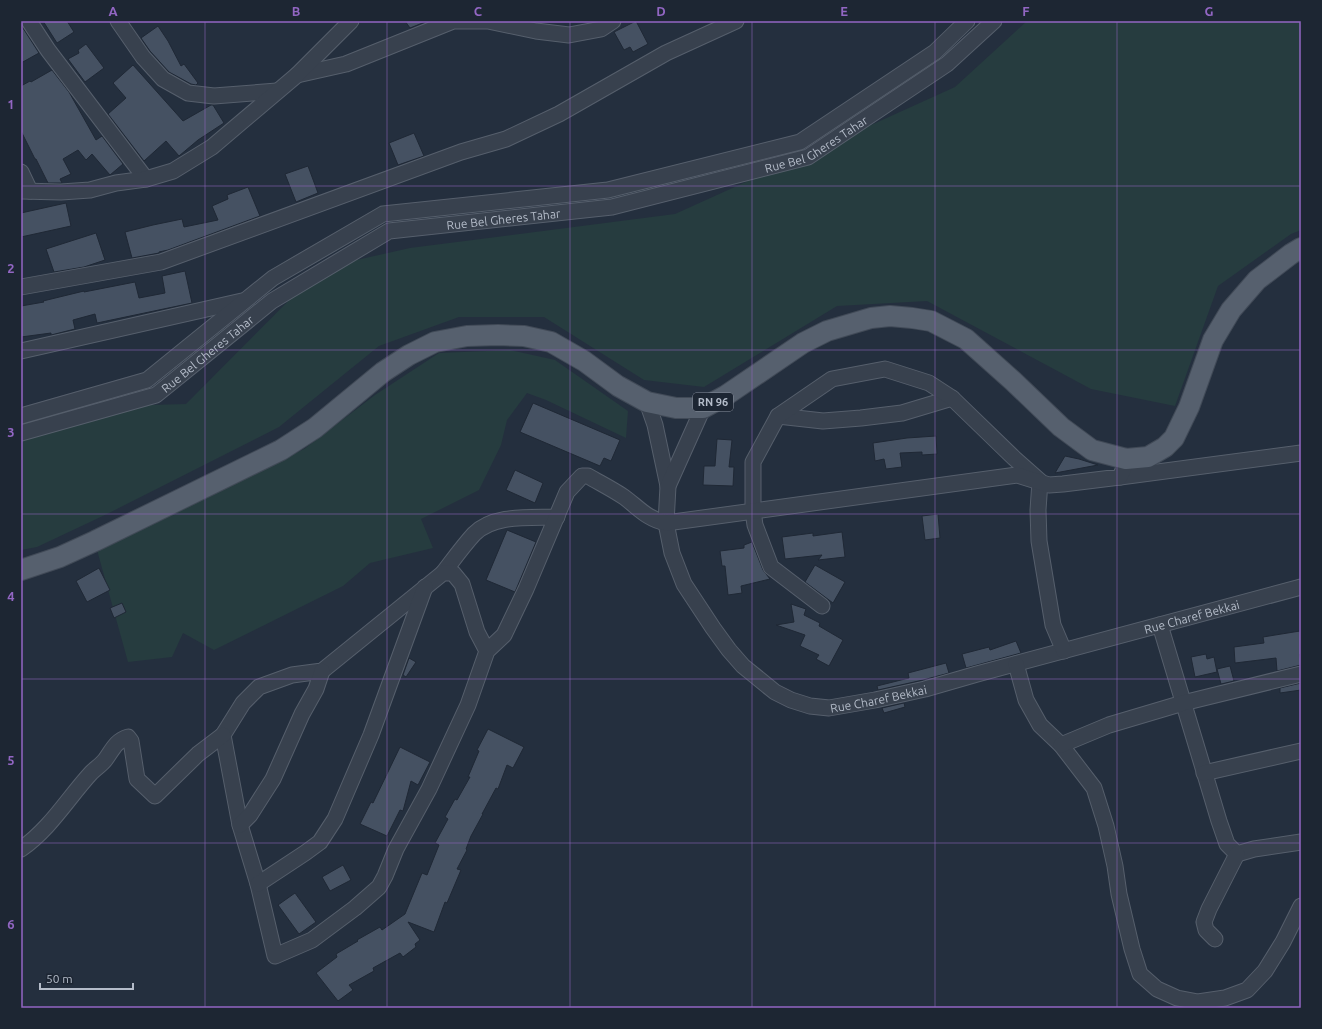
<svg xmlns="http://www.w3.org/2000/svg" width="1322" height="1029" viewBox="0 0 1322 1029" font-family="Ubuntu,sans-serif">
<style>
.green{fill:#263c3f}
.building{fill:#455162;stroke:#1f2835}
.lines{fill:none;stroke-linecap:round;stroke-linejoin:round}
.minor-casing{stroke:#565f6c;stroke-width:17}
.major-casing{stroke:#414a57;stroke-width:22}
.minor{stroke:#38414e;stroke-width:15}
.major{stroke:#56606e;stroke-width:20}
.grid{fill:none;stroke:#9266c3;stroke-width:1;stroke-opacity:0.55}
.labels{text-anchor:middle;dominant-baseline:central;stroke-width:3;stroke-linejoin:round;paint-order:stroke}
.shield{fill:#1d2633;stroke:#878f9c;stroke-width:1}
.shield-label{font-size:11px;font-weight:bold;fill:#b4bcc9}
.street-label{font-size:12px;fill:#b4bcc9;stroke:#1d2633}
.neatline{fill:none;stroke:#9266c3;stroke-width:1.5}
.grid-label{font-size:13px;text-anchor:middle;font-weight:bold;fill:#9266c3}
</style>
<rect width="100%" height="100%" fill="#242f3e"/>
<path class="green" d="M1027 21H1301V230L1291 234 1218 286 1175 406 1091 389 927 301 837 306 704 387 644 380 544 317H459L379 346 279 427 107 514 37 547 21 550V434L81 407 186 404 321 268 410 248 675 214 955 87Z
M510 350 555 360 628 411 626 438 546 400 527 393 507 420 501 445 479 490 421 519 433 548 370 563 343 586 214 650 183 633 172 657 128 662 97 550 304 449 375 395 439 353Z"/>
<path class="building" d="M43 21H67L74 32 57 43Z
M405 21H424L425 22 410 28Z
M636 21 648 44 633 52 630 47 624 50 614 32Z
M21 25 39 53 21 63Z
M158 26 168 41 181 66 184 64 198 83 196 85 191 84 169 72 150 51 141 38Z
M86 44 104 68 85 82 68 59 79 53 78 50Z
M133 65 183 121 211 105H213L224 123 198 140 179 156 166 141 144 161 108 114 126 98 113 83Z
M52 70 69 92 96 140 102 136 123 164 110 175 92 154 86 160 78 150 63 159 71 174 60 179 62 183H48L36 159H35L21 131V86L30 81 31 82Z
M414 133 424 156 398 165 389 143Z
M308 166 318 193 296 202 285 174Z
M248 187 260 216 168 250 159 252V253L132 258 125 232 153 225 182 219 184 227 218 220 212 206 228 199 227 195Z
M66 203 71 226 21 237V213Z
M96 233 105 260 84 267 54 272 46 249Z
M185 271 192 303 97 323 95 314 73 320 75 329 51 335V333L21 337V306L44 302 43 301 84 291V292L135 282 139 298 165 293 162 276Z
M533 403 620 440 611 461 604 458 600 466 520 432Z
M936 436 937 454 922 455V452L900 453 902 467 886 469 884 459 875 461 873 443 907 438Z
M717 439 732 440 729 467H734L733 486 703 485 704 466H715Z
M1065 456 1079 459 1098 465 1055 473Z
M515 470 543 483 535 503 506 490Z
M938 514 940 538 925 540 922 516Z
M507 530 536 542 515 592 486 580Z
M842 532 845 557 818 560 822 555 785 559 782 537 813 533V536Z
M752 542 763 570 770 579 741 586 742 593 728 595 725 566H722L720 551 744 548V545Z
M815 565 845 582 833 603 805 582Z
M99 568 110 590 87 602 76 581Z
M122 603 126 612 114 618 110 608Z
M791 604 806 609 804 615 820 623 819 626 843 640 829 666 816 659 819 655 800 646 805 635 776 625 794 622Z
M1300 631 1301 639V653L1300 654 1301 665 1277 671 1276 658 1235 663 1234 647 1264 643 1263 637Z
M1016 641 1021 653 966 668 962 654 989 647 990 650Z
M1206 654 1207 659 1214 657 1217 672 1195 677 1191 657Z
M409 658 416 662 406 677 403 675Z
M946 663 949 673 923 680 878 690 877 686 909 678 908 673Z
M1230 666 1234 681 1221 684 1217 669Z
M1301 683V690L1280 693V688Z
M904 703 905 707 884 713 882 708Z
M488 729 524 747 513 768 507 765 498 789 496 788 482 814H483L471 836 466 849 467 850 457 869 461 870 447 903 445 902 434 932 408 922 420 940 415 944 416 947 403 957 400 953 373 968 374 971 349 985 353 990 338 1001 316 973 337 957 336 954 358 941 357 940 380 927 382 930 405 914 422 873 427 875 439 845 435 843 448 819 445 817 455 799 457 800 470 777H468L479 751 477 750Z
M400 747 430 762 418 785 411 781 403 811 400 810 387 836 360 824 371 802 373 803Z
M343 865 351 880 330 891 322 877Z
M295 893 316 922 299 934 278 905Z"/>
<g class="lines">
<defs>
<g id="minor">
<path d="M29 21 48 50 146 179"/>
<path d="M118 21 143 57 163 79 188 93 214 96 277 91"/>
<path d="M297 75 346 64 453 21H488L536 31 569 35 601 29 613 21"/>
<path d="M21 172 30 191"/>
<path d="M21 191 61 192 90 190 116 183 146 179 173 171 212 147 297 75 351 21"/>
<path d="M21 287 161 262 461 152 506 139 559 114 666 53 736 21"/>
<path d="M21 351 242 301"/>
<path d="M647 402 655 425 668 486"/>
<path id="s1" d="M703 408 668 486 666 523 672 553 684 584 713 628 729 650 743 666 775 692 791 700 810 706 829 708 875 700 925 689 977 674 1301 587"/>
<path d="M21 416 147 380 273 278 383 214 608 190 800 142 935 52 967 21"/>
<path d="M778 416 823 421 861 418 902 413 952 398"/>
<path id="s2" d="M21 433 156 395 272 301 389 231 612 207 808 157 947 64 994 21"/>
<path d="M1120 477 1301 453"/>
<path d="M443 573C453 560 463 546 474 534 494 514 530 518 557 517"/>
<path d="M822 606 771 567 755 525 753 511V462L778 416 832 379 885 369 929 383 952 398 1014 458 1040 481 1038 510 1039 541 1053 625 1064 651"/>
<path d="M1160 625 1219 821 1227 844 1237 854 1254 849 1301 842"/>
<path d="M487 651 477 632 462 584 453 573H443L322 671 292 675 259 687 243 703 223 735 240 825 258 884 275 956 312 940 355 908 379 887 385 876 396 849 429 789 468 705 487 651 504 635 526 589 567 492 582 476H588C600 483 612 489 624 497 639 508 647 519 666 523L1017 475 1049 485 1063 484 1120 477 1128 459"/>
<path d="M1016 664 1026 700 1040 725 1061 745 1094 788 1106 826 1115 866 1119 894 1132 949 1140 974 1157 989 1177 998 1198 1002 1225 998 1247 990 1265 971 1283 942 1301 906"/>
<path d="M1061 745 1109 725 1183 703 1301 674"/>
<path d="M1204 773 1301 751"/>
<path d="M240 825 250 815 273 779 302 714 316 689 322 671"/>
<path d="M21 849C50 829 68 798 91 773 96 768 101 765 105 760 112 751 115 741 128 737L131 741 137 779 155 796 198 754 223 735"/>
<path d="M258 884 305 853 320 842 335 819 371 735 425 587"/>
<path d="M1215 939 1206 930 1204 922 1209 909 1237 854"/>
</g>
<path id="major" d="M21 570 60 557 95 541 281 450 315 428 383 372 409 355 435 342 467 336 498 335 524 336 551 342 584 361 618 386 647 402 676 408H703L725 396 803 343 827 331 871 318 890 316 912 318 931 321 966 339 1013 381 1061 427 1092 450 1126 459 1148 457 1165 447 1174 438 1189 407 1213 340 1231 310 1257 280 1291 254 1301 248"/>
</defs>
<use href="#minor" class="minor-casing"/>
<use href="#major" class="major-casing"/>
<use href="#minor" class="minor"/>
<use href="#major" class="major"/>
</g>
<path class="grid" d="M205 21V1008M387 21V1008M570 21V1008M752 21V1008M935 21V1008M1117 21V1008M21 186H1301M21 350H1301M21 514H1301M21 679H1301M21 843H1301"/>
<g class="labels">
<rect class="shield" x="693" y="393" width="40" height="18" rx="3"/>
<g class="shield-label">
<text x="713" y="402">RN 96</text>
</g>
<g class="street-label">
<text stroke="none"><textPath href="#s2" startOffset="865">Rue Bel Gheres Tahar</textPath></text>
<text stroke="none"><textPath href="#s2" startOffset="541">Rue Bel Gheres Tahar</textPath></text>
<text stroke="none"><textPath href="#s2" startOffset="206">Rue Bel Gheres Tahar</textPath></text>
<text stroke="none"><textPath href="#s1" startOffset="760">Rue Charef Bekkai</textPath></text>
<text stroke="none"><textPath href="#s1" startOffset="436">Rue Charef Bekkai</textPath></text>
</g>
</g>
<rect width="1322" height="1029" fill="none" stroke="#1d2633" stroke-width="44"/>
<path d="M40 983v6h93v-6" fill="none" stroke="#b4bcc9" stroke-width="2"/>
<text x="46" y="983" font-size="12" fill="#b4bcc9" stroke="#1d2633" stroke-width="3" paint-order="stroke">50 m</text>
<rect x="22" y="22" width="1278" height="985" class="neatline"/>
<g class="grid-label">
<text x="113" y="16">A</text>
<text x="296" y="16">B</text>
<text x="478" y="16">C</text>
<text x="661" y="16">D</text>
<text x="844" y="16">E</text>
<text x="1026" y="16">F</text>
<text x="1209" y="16">G</text>
<text x="11" y="109">1</text>
<text x="11" y="273">2</text>
<text x="11" y="437">3</text>
<text x="11" y="601">4</text>
<text x="11" y="765">5</text>
<text x="11" y="929">6</text>
</g>
</svg>
